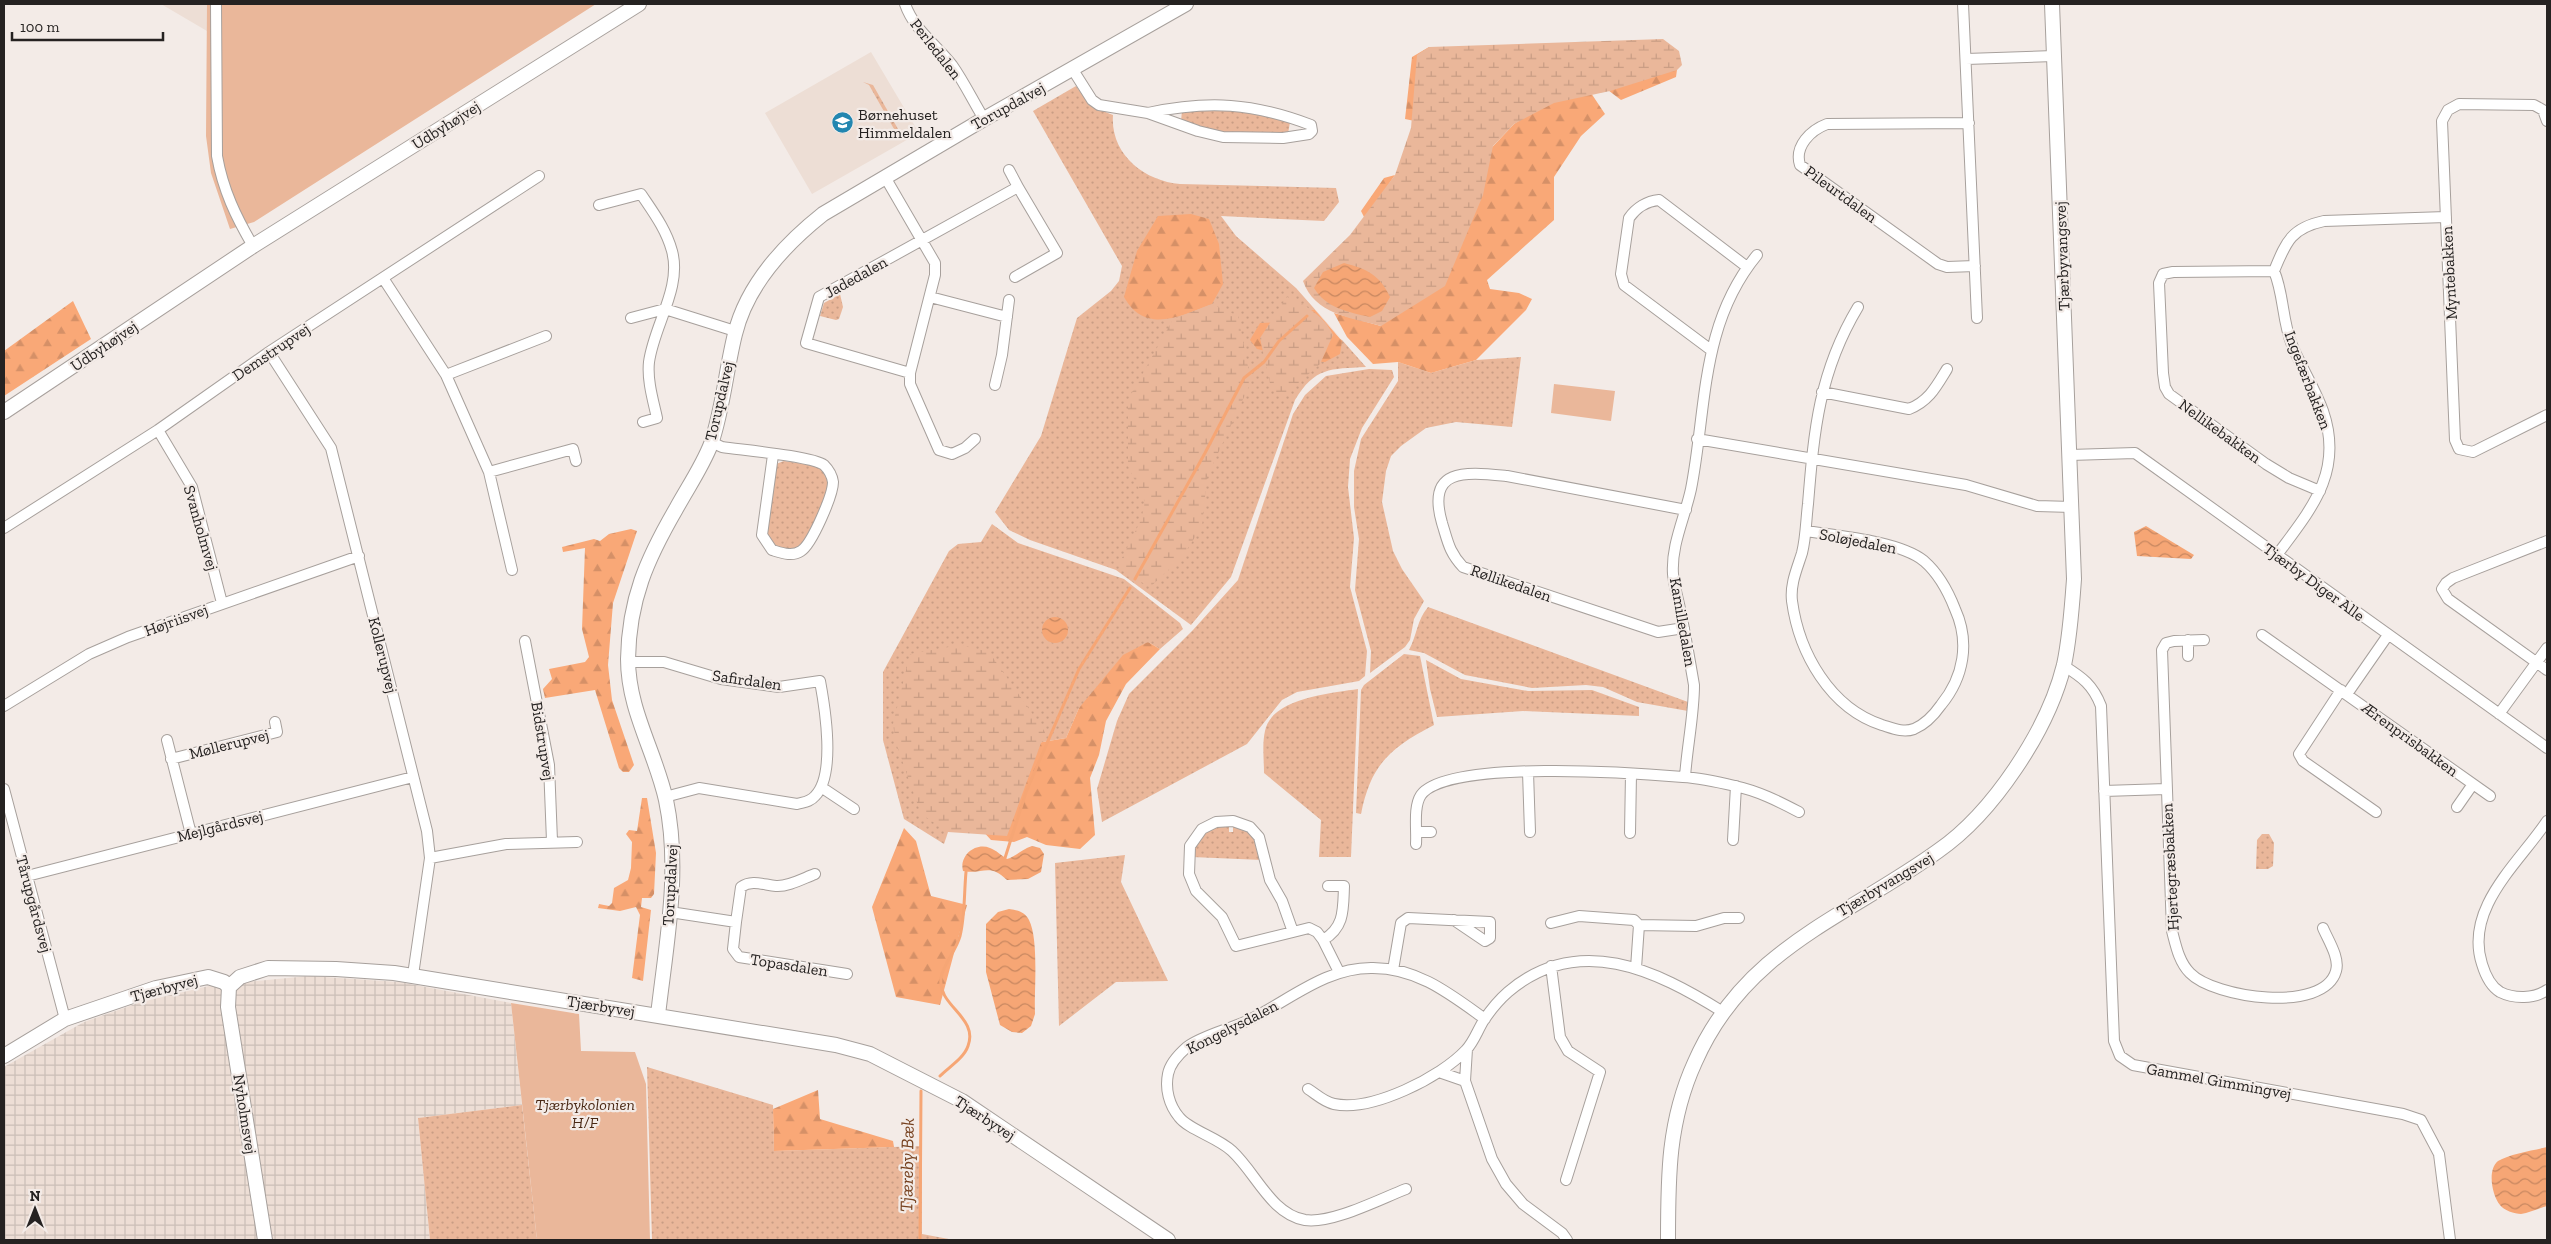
<svg xmlns="http://www.w3.org/2000/svg" width="2551" height="1244" viewBox="0 0 2551 1244" font-family="'Zilla Slab',serif">
<style>
.built{fill:#edded5}
.industrial{fill:url(#industrial-grid)}
.grass{fill:url(#grass-dots);fill-rule:evenodd}
.forest{fill:url(#forest-firs)}
.wetland{fill:url(#wetland-marsh)}
.garden{fill:#eab79a}
.water{fill:url(#water-waves)}
.lines{fill:none;stroke-linecap:round;stroke-linejoin:round}
.stream{stroke:#f6a675;stroke-width:3}
.street-casing{stroke:#a7a09c;stroke-width:12}
.secondary-casing{stroke:#a7a09c;stroke-width:16}
.street{stroke:#fff;stroke-width:10}
.secondary{stroke:#fff;stroke-width:14}
.labels{text-anchor:middle;dominant-baseline:central;stroke-width:4.5;stroke-linejoin:round;paint-order:stroke}
.street-label{font-size:16px;fill:#252221;stroke:#f3ebe7}
.poi-label{font-size:16px;fill:#252221;stroke:#f3ebe7;text-anchor:start}
.park-label{font-size:16px;font-style:italic;fill:#4a2915;stroke:#f3ebe7}
.water-label{font-size:18px;font-style:italic;fill:#76411f;stroke:#f3ebe7}
</style>
<defs>
<pattern id="industrial-grid" width="8" height="8" patternUnits="userSpaceOnUse" patternTransform="scale(1.25)"><rect width="8" height="8" fill="#edded5"/><path d="M0 4h8M4 0v8" fill="none" stroke="#cbbeb7"/></pattern>
<pattern id="grass-dots" width="8" height="8" patternUnits="userSpaceOnUse" patternTransform="scale(1.25)"><rect width="8" height="8" fill="#eab79a"/><path d="M2 2h.1M6 6h.1" fill="none" stroke="#c99d84" stroke-width="1.8" stroke-linecap="round"/></pattern>
<pattern id="forest-firs" width="22" height="20" patternUnits="userSpaceOnUse" patternTransform="scale(1.25)"><rect width="22" height="20" fill="#f9a877"/><path d="M5 1l3.5 6h-7zM16 11l3.5 6h-7z" fill="#d59067"/></pattern>
<pattern id="wetland-marsh" width="20" height="14" patternUnits="userSpaceOnUse" patternTransform="scale(1.25)"><rect width="20" height="14" fill="#eab79a"/><path d="M1 5h8M5 5V1M11 12h8M15 12V8" fill="none" stroke="#c99d84"/></pattern>
<pattern id="water-waves" width="16" height="10" patternUnits="userSpaceOnUse" patternTransform="scale(1.25)"><rect width="16" height="10" fill="#f6a675"/><path d="M0 5q4-4 8 0t8 0" fill="none" stroke="#c78760"/></pattern>
</defs>
<rect width="100%" height="100%" fill="#f3ebe7"/>
<path class="built" d="M161 4H207V31Z
M871 52 919 133 812 194 765 113Z"/>
<path class="industrial" d="M309 976 399 982 511 1003 522 1105 418 1118 430 1240H4V1067L84 1022 141 1002 213 985Z"/>
<path class="grass" d="M863 82 873 85 898 129H894L869 85Z
M1076 86C1087 102 1095 108 1113 115 1110 154 1144 181 1180 184L1336 188 1339 202 1324 221 1221 216 1236 236 1296 288 1366 367C1330 369 1315 367 1295 400L1231 577 1191 625 1116 570 1030 540 1009 530 995 512 1041 436 1077 318 1111 291 1119 281 1122 266 1033 111ZM1315 310 1342 340 1289 322Z
M1182 110H1244L1290 122 1288 134 1234 135 1181 122Z
M840 294 843 307 839 319 836 320 820 316 824 303Z
M1521 357 1512 427 1456 422 1426 428 1401 446 1391 456 1386 471 1382 502 1393 551 1402 569 1424 601 1414 619 1410 640 1405 647 1370 673 1371 651 1355 590 1359 539 1354 507V471L1361 439 1398 381V362L1431 373 1476 360Z
M1369 369 1392 370 1394 377 1362 428 1350 459 1348 487 1354 538 1350 587 1367 651 1365 676 1359 681 1297 692 1282 700 1247 744 1102 822 1097 789 1117 721 1129 694 1193 630 1238 580 1293 414 1305 395 1326 376Z
M784 461 818 466C822 469 826 473 827 478 831 490 812 535 803 543 797 550 790 550 782 548 772 546 768 538 766 529L776 464Z
M992 524 1018 543 1124 579 1180 623 1183 629 1160 649 1148 642 1079 708 1066 738 1037 743 948 832 944 844 904 819 883 740V672L949 551 958 544 981 542Z
M1428 607 1688 702V711L1637 702 1603 687 1586 685 1532 688 1465 675 1424 653 1409 650C1417 635 1417 620 1428 607Z
M1404 654 1420 656 1434 725C1390 748 1371 764 1361 814L1356 813 1361 690 1364 685Z
M1426 660 1461 679 1528 691 1592 690 1639 707V716L1523 711 1437 717 1430 689Z
M1358 689 1351 857H1319L1321 820 1264 773C1264 760 1262 744 1265 731 1271 698 1332 693 1358 689Z
M1229 824V832H1233V825C1253 828 1256 844 1262 860L1192 857C1198 834 1206 829 1229 824Z
M2262 834H2269L2274 843 2273 866 2268 869H2256L2257 840Z
M1125 855 1121 882 1168 981 1116 982 1059 1026 1055 863Z
M647 1067 773 1105 774 1151 922 1146V1234L954 1240H652Z
M522 1105 537 1240H430L418 1118Z"/>
<path class="forest" d="M1429 47 1679 55 1676 77 1621 100 1600 84 1554 60 1482 158 1514 124 1563 90 1591 93 1605 114 1581 136 1554 177V220L1487 280 1490 289 1519 293 1532 299 1526 310 1476 360 1431 373 1398 362 1373 364 1347 337 1334 313 1381 326 1424 123 1405 119 1412 57Z
M1395 175 1365 219 1361 211 1384 178Z
M1191 214 1209 219 1219 244 1223 284 1212 304C1181 316 1145 335 1124 297L1137 251 1158 216Z
M73 301 91 339 4 396V351Z
M1311 310H1315L1342 341 1340 354 1325 362 1303 360 1257 349 1250 340 1260 323 1289 322Z
M631 529 637 531 613 603 608 665 612 700 634 765 629 772H623L619 768 595 690 545 698 543 689 552 679 549 669 585 662 589 657 582 629 585 548 563 552 562 547 594 539 600 541 609 534Z
M1148 642 1160 649 1126 684 1106 721 1099 755 1090 778 1095 835 1080 849 1046 845 1027 837 1014 842 991 840 980 828 1037 743 1066 738 1079 708 1123 655Z
M642 798H647L656 853 654 894 651 898H642L641 907 651 910 643 981 632 978 640 915 636 907 620 911 598 908 599 904 609 906 612 903 614 888 628 880 631 868 632 842 626 834 629 830 637 831Z
M904 828 916 841 931 896 967 905 940 1005 896 997 872 907Z
M818 1090 820 1119 893 1141 894 1147 774 1151 773 1109Z"/>
<path class="wetland" d="M1663 39 1679 51 1682 65 1677 70 1610 91 1554 103 1514 124 1493 146 1483 195 1445 286 1381 326C1352 318 1314 314 1303 281L1350 235 1395 175 1411 128 1417 55 1429 47Z
M1287 297C1304 303 1326 318 1333 335L1320 364 1285 395 1278 396 1271 388 1260 338Z
M1212 304 1238 316 1251 382 1207 477 1202 526 1181 559 1150 587 1129 575 1120 562 1141 520 1145 502 1128 466V400L1173 319Z
M960 645 989 652 1045 732 1007 836 948 832 921 814 896 743 893 724 910 654Z"/>
<path class="garden" d="M207 4H596L254 222 230 229 211 173 206 136Z
M1554 384 1615 391 1611 421 1551 413Z
M511 1003 579 1014 581 1051 635 1052 646 1084 650 1240H537Z"/>
<path class="water" d="M1344 263C1367 269 1380 275 1390 297L1382 311 1370 317C1348 312 1326 308 1314 288L1323 272Z
M2146 526 2194 555 2191 559 2137 556 2134 532Z
M1042 630a13 13 0 1 1 26 0a13 13 0 1 1-26 0Z
M1032 846 1040 848 1044 854 1041 872 1028 879 1007 880C989 862 983 875 963 871 959 856 975 842 990 848 996 850 1002 856 1007 859 1017 856 1022 849 1032 846Z
M1009 909C1018 910 1025 912 1029 920 1039 939 1034 991 1035 1014L1031 1026 1022 1033 1012 1032 1000 1025 986 972V924L998 912Z
M2547 1147V1206C2539 1208 2529 1213 2521 1214 2515 1214 2503 1210 2500 1205 2492 1195 2487 1170 2498 1161 2509 1154 2535 1150 2547 1147Z"/>
<g class="lines">
<path class="stream" d="M1135 579 1205 453 1244 378 1264 362 1279 341 1307 316
M1005 858 1026 792 1079 669 1130 588
M940 1076C949 1067 964 1058 968 1046 979 1017 937 1006 941 978 943 964 956 951 960 936 965 916 964 893 966 872
M920 1240 921 1091"/>
<defs>
<path id="street" d="M216 4 217 156C223 190 236 217 253 246
M905 4C914 30 936 44 952 65 964 82 973 101 984 119
M1963 4 1977 318
M1966 59 2054 56
M1073 70 1092 100 1099 105 1148 113 1198 131 1223 137 1283 138 1309 134 1312 131 1311 125C1253 103 1209 100 1148 113
M2547 121 2543 110 2534 105 2459 104 2448 110 2442 121 2455 440 2459 449 2473 452 2547 415
M1969 123 1827 124C1811 130 1794 146 1800 165L1938 264 1947 267 1975 266
M1009 170 1018 187
M885 177 935 263V275L910 373V384L939 450 952 454 965 448 975 439
M599 205 641 194C653 212 666 229 672 251 682 288 654 325 649 362 647 380 653 400 657 418L643 422
M2274 271 2173 272 2163 274 2159 283 2163 373 2165 387 2169 394 2266 464 2289 478 2320 491
M383 278 446 375 489 472 512 570
M930 297 1007 317
M631 318 665 309 735 331
M1711 350 1624 285 1621 274 1629 218C1636 208 1647 201 1659 200L1747 267
M269 352 331 448 427 831 430 858 413 975
M910 373 806 343 819 297 1018 187 1057 253 1015 277
M446 375 546 336
M995 385 1002 355 1009 300
M1822 392 1909 409C1929 401 1936 387 1947 369
M158 430 192 487 222 603
M1697 439 1966 485 2037 506 2072 507
M711 442 722 447C742 450 812 456 824 465 829 470 832 475 833 482 833 495 812 544 801 551 792 557 782 553 772 550L762 535 773 455
M2070 455 2135 453 2547 748
M489 472 573 449 576 461
M4 528 158 430 269 352 539 176
M1806 531C1838 536 1899 541 1924 561 1939 574 1948 591 1955 609 1970 642 1964 677 1941 705 1934 715 1926 724 1914 729 1903 733 1892 728 1882 725 1830 708 1799 653 1792 601 1790 584 1797 569 1802 553 1806 537 1806 520 1808 504 1814 430 1819 372 1858 307
M2547 541 2453 578 2446 583 2442 589 2448 599 2547 670
M2277 555C2311 509 2344 472 2323 411 2315 388 2301 367 2292 345 2282 321 2284 294 2274 271 2286 242 2291 228 2324 221L2446 217
M1684 628 1658 632 1463 567C1449 552 1448 542 1442 523 1426 467 1466 472 1507 476L1686 510
M2262 635 2490 796
M2188 640V656
M2204 640 2174 641 2166 643 2162 650 2172 931C2176 946 2179 962 2190 973 2214 998 2324 1014 2336 971 2340 958 2328 940 2323 928
M525 641 549 765 552 841
M628 662H664L721 679 779 687 820 681C825 708 836 775 815 796 810 802 804 802 797 804L699 788 665 797
M2064 666C2082 677 2093 685 2101 706L2114 1041 2120 1056 2133 1065 2403 1114 2421 1120 2439 1154 2450 1240
M2341 690 2299 754 2303 761 2376 812
M2347 694 2388 635
M4 706 89 654 128 637 359 556
M2499 714 2547 648
M167 740 191 834
M171 759 277 732 275 722
M1528 772 1530 832
M1685 777C1687 747 1694 715 1694 685 1690 662 1686 638 1681 614 1679 601 1674 587 1673 574 1671 545 1685 517 1691 489 1707 407 1700 324 1757 255
M821 787 854 809
M4 789 65 1019
M2104 791 2166 789
M2457 807 2473 784
M2547 821C2519 863 2464 908 2482 964 2485 974 2490 986 2500 992 2514 999 2534 999 2547 990
M1417 832H1431
M1630 833 1631 774
M1733 840 1736 786
M1416 844C1417 830 1413 807 1421 795 1448 759 1637 773 1683 777 1700 778 1718 782 1735 786 1758 791 1778 801 1799 812
M430 858 506 844 577 842
M27 876 413 777
M670 912 736 922 733 949 739 957 847 974
M736 922 741 887C752 879 764 885 776 886 788 887 804 878 815 874
M1551 923 1579 916 1634 920 1639 925 1696 926 1724 918H1739
M1293 932 1236 946 1222 917 1196 891 1189 874 1190 846 1202 829 1216 822 1233 821 1250 827 1259 837 1270 880 1282 901 1293 932 1309 928 1317 932 1323 940 1339 972
M1323 940C1345 927 1343 909 1344 886H1328
M1551 966 1560 1037 1568 1051 1600 1072 1566 1180
M1636 968 1639 925
M1393 970 1401 923 1408 918 1490 922V938L1485 941 1454 920
M1467 1049 1465 1081 1492 1159 1506 1184 1523 1204 1562 1233 1567 1240
M1439 1072 1465 1081
M1308 1089C1316 1094 1324 1102 1334 1104 1372 1112 1441 1077 1466 1050 1474 1042 1478 1029 1484 1020 1490 1011 1500 999 1508 992 1578 932 1656 970 1723 1012
M1406 1189C1380 1199 1332 1224 1305 1220 1271 1214 1256 1173 1232 1151 1217 1137 1189 1130 1179 1117 1169 1105 1165 1089 1168 1074 1170 1063 1179 1054 1187 1047 1203 1035 1231 1029 1249 1020 1290 1000 1326 967 1373 968 1418 968 1450 994 1485 1019"/>
<path id="secondary" d="M4 412 253 246 639 4
M229 987 240 977 268 968 336 969 394 973 836 1045 870 1054 962 1101 1168 1240
M229 987 228 1007 265 1240
M658 1015C666 944 681 871 666 800 655 751 628 710 628 659 629 599 647 559 676 509 688 487 702 467 711 444 723 409 726 370 735 334 747 285 784 245 823 214L984 119 1186 4
M4 1056 65 1019 156 988 208 977 224 982 229 987
M1668 1240C1668 1176 1668 1121 1695 1062 1745 948 1845 918 1938 851 1993 813 2048 730 2064 665 2070 637 2072 607 2074 579L2052 4"/>
</defs>
<use href="#street" class="street-casing"/>
<use href="#secondary" class="secondary-casing"/>
<use href="#street" class="street"/>
<use href="#secondary" class="secondary"/>
</g>
<defs>
<symbol id="school-disc" viewBox="-11 -11 22 22"><circle r="9.5" fill="#2286b0" stroke="#f3ebe7"/><path d="M0-5L7-2L0 1L-7-2ZM-4 1L0 2.5L4 1V4Q0 6-4 4Z" fill="#fff"/></symbol>
</defs>
<g fill-rule="evenodd">
<use href="#school-disc" x="830" y="110" width="25" height="25"/>
</g>
<g class="labels">
<g class="street-label">
<text transform="translate(936 49) rotate(52)">Perledalen</text>
<text transform="translate(1008 106) rotate(-29)">Torupdalvej</text>
<text transform="translate(446 125) rotate(-32)">Udbyhøjvej</text>
<text transform="translate(1841 194) rotate(36)">Pileurtdalen</text>
<text transform="translate(2062 256) rotate(-92)">Tjærbyvangsvej</text>
<text transform="translate(2449 273) rotate(-93)">Myntebakken</text>
<text transform="translate(856 277) rotate(-29)">Jadedalen</text>
<text transform="translate(104 346) rotate(-34)">Udbyhøjvej</text>
<text transform="translate(271 352) rotate(-34)">Demstrupvej</text>
<text transform="translate(2308 380) rotate(69)">Ingefærbakken</text>
<text transform="translate(719 401) rotate(-77)">Torupdalvej</text>
<text transform="translate(2220 431) rotate(36)">Nellikebakken</text>
<text transform="translate(201 528) rotate(74)">Svanholmvej</text>
<text transform="translate(1858 541) rotate(11)">Soløjedalen</text>
<text transform="translate(2314 582) rotate(36)">Tjærby Diger Alle</text>
<text transform="translate(1511 583) rotate(19)">Røllikedalen</text>
<text transform="translate(176 620) rotate(-20)">Højriisvej</text>
<text transform="translate(1683 622) rotate(80)">Kamilledalen</text>
<text transform="translate(383 655) rotate(76)">Kollerupvej</text>
<text transform="translate(747 680) rotate(8)">Safirdalen</text>
<text transform="translate(2410 739) rotate(36)">Ærenprisbakken</text>
<text transform="translate(543 741) rotate(81)">Bidstrupvej</text>
<text transform="translate(229 744) rotate(-14)">Møllerupvej</text>
<text transform="translate(220 826) rotate(-14)">Mejlgårdsvej</text>
<text transform="translate(2170 867) rotate(-93)">Hjertegræsbakken</text>
<text transform="translate(1885 884) rotate(-31)">Tjærbyvangsvej</text>
<text transform="translate(670 885) rotate(-87)">Torupdalvej</text>
<text transform="translate(34 904) rotate(75)">Tårupgårdsvej</text>
<text transform="translate(789 965) rotate(9)">Topasdalen</text>
<text transform="translate(164 988) rotate(-15)">Tjærbyvej</text>
<text transform="translate(601 1006) rotate(9)">Tjærbyvej</text>
<text transform="translate(1232 1027) rotate(-27)">Kongelysdalen</text>
<text transform="translate(2219 1081) rotate(10)">Gammel Gimmingvej</text>
<text transform="translate(245 1114) rotate(81)">Nyholmsvej</text>
<text transform="translate(985 1118) rotate(33)">Tjærbyvej</text>
</g>
<g class="poi-label">
<text x="858" y="114">Børnehuset<tspan x="858" dy="18">Himmeldalen</tspan></text>
</g>
<g class="park-label">
<text x="585" y="1104">Tjærbykolonien<tspan x="585" dy="18">H/F</tspan></text>
</g>
<g class="water-label">
<text transform="translate(907 1165) rotate(-89)">Tjæreby Bæk</text>
</g>
</g>
<rect width="2551" height="1244" fill="none" stroke="#252221" stroke-width="10"/>
<g transform="translate(35 1209)" stroke="#f3ebe7" stroke-width="4" paint-order="stroke">
<path d="M0-4L9 19L0 12L-9 19Z" fill="#252221"/>
<text y="-8" font-size="14" font-weight="bold" text-anchor="middle" fill="#252221">N</text>
</g>
<path d="M12 32v8h151v-8" fill="none" stroke="#252221" stroke-width="2.5"/>
<text x="20" y="32" font-size="15" fill="#252221" stroke="#f3ebe7" stroke-width="4" paint-order="stroke">100 m</text>
</svg>
